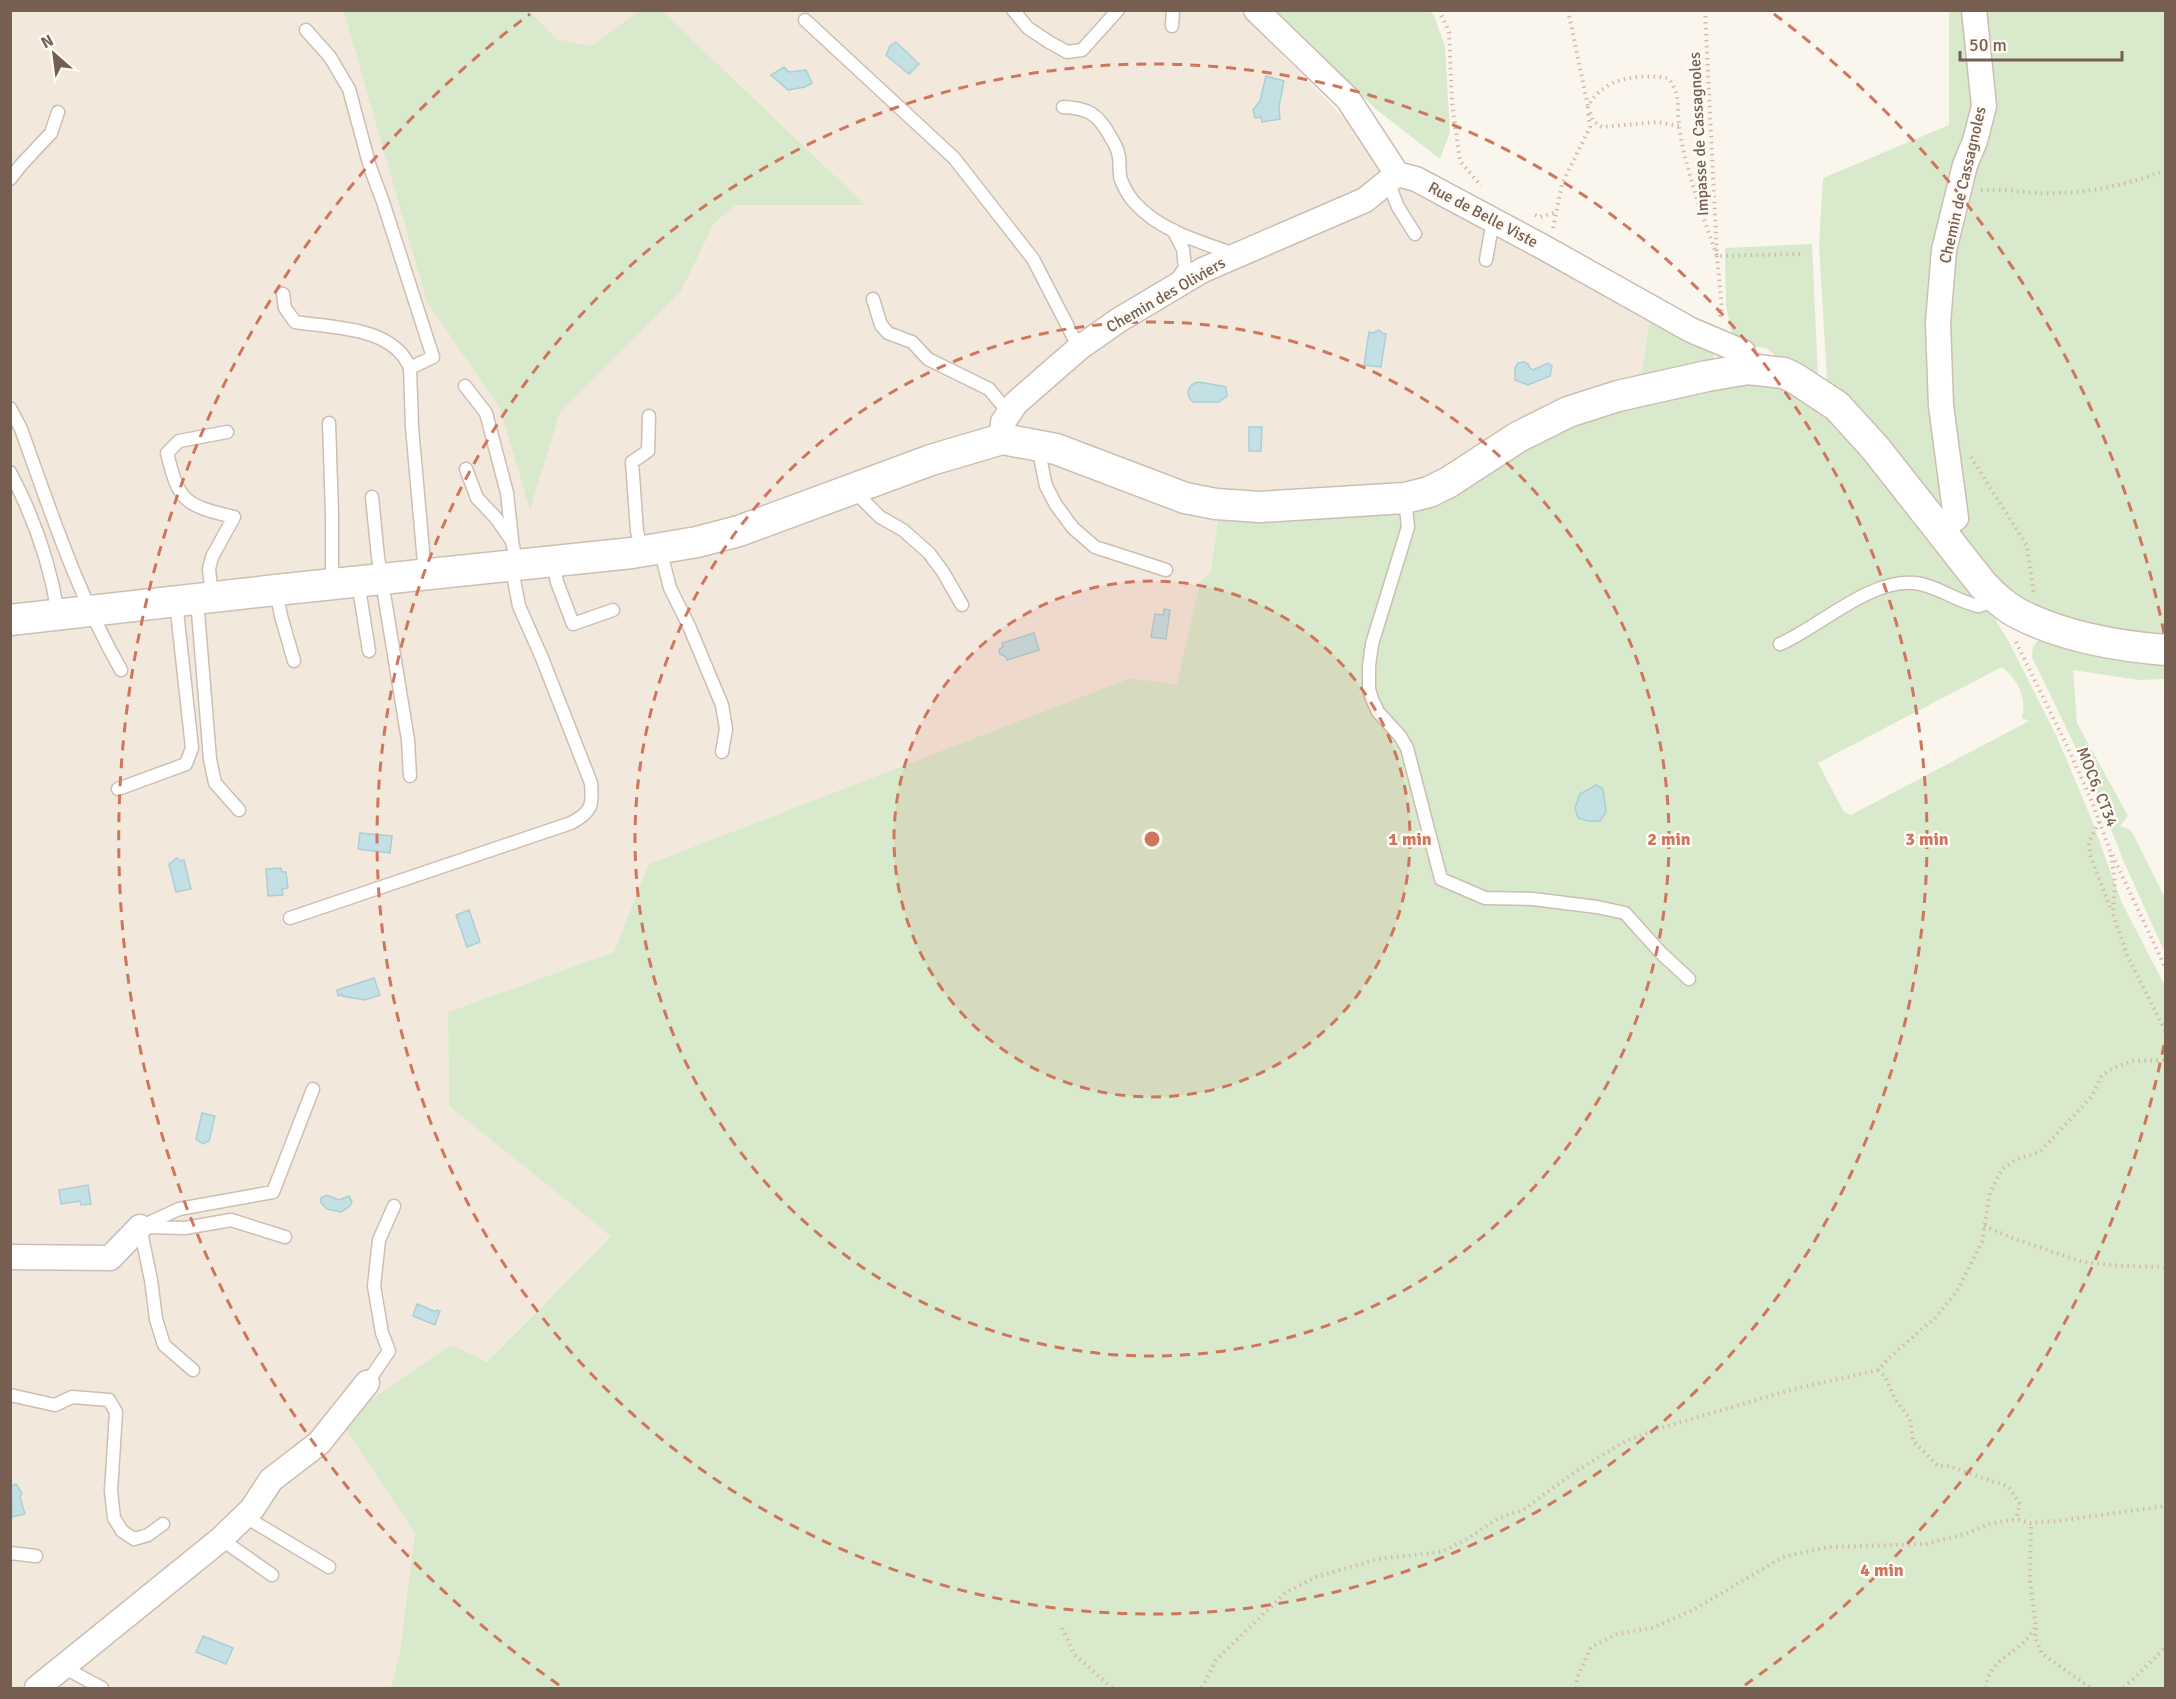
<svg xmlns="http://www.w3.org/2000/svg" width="2176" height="1699" viewBox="0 0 2176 1699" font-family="Signika,sans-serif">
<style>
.residential{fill:#f3e8dc}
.green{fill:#d8e9cc;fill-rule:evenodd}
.water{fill:#c3e0e4;stroke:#aacfd5;stroke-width:1.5}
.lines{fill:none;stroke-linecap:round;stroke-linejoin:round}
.service-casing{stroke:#cdbeb3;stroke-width:15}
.minor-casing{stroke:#cdbeb3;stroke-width:27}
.tertiary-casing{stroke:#cdbeb3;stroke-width:33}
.path{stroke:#d4baaa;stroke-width:4;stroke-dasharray:1.5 4.5;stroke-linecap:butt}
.service{stroke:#fff;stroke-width:12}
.minor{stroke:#fff;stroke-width:24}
.tertiary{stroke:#fff;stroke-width:30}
.ring{fill:none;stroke:#cf755e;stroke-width:3;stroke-dasharray:10 8}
.labels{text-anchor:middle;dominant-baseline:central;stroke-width:5;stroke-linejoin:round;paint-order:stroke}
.street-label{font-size:16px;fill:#765e51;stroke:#fefaf4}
.centre{fill:#cf755e;stroke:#fefaf4;stroke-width:3}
.ring-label{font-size:18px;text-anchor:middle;font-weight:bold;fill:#cf755e;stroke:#fefaf4;stroke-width:5;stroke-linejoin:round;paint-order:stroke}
</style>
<rect width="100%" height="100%" fill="#fbf6ed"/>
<path class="residential" d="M11 11H1240L1355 129 1411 193 1556 262 1650 319 1641 378 1407 488 1223 493 1195 686 1130 678 649 864 614 952 448 1012 449 1106 611 1235 487 1362 340 1421 415 1533 400 1651 391 1688H11Z"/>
<path class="green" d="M344 11H530L556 39 592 46 639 11H662L865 205H736L714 223 681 291 559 414 530 510 500 408 427 302Z
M1272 11H1430L1434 16 1445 46 1450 132 1440 159 1377 110Z
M1949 11H2165V642L2093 631 2003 594 1850 404 1827 381 1819 244 1823 178 1949 125Z
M1812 244 1818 377 1781 360 1766 348 1749 346 1733 339 1726 306 1725 248Z
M1650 319 1713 352 1714 359 1709 363 1641 378Z
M1739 381 1783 387 1830 412 1976 588 2008 640 2057 737 2091 818 2122 903 2165 986V1688H391L400 1651 415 1533 340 1421 451 1345 487 1362 611 1236 449 1106 448 1012 614 952 649 864 1130 678 1177 684 1200 582 1211 572 1218 521 1394 515 1437 499 1585 416ZM2002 667C2018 680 2027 697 2022 718L2029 721 1851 815 1844 812 1818 763Z
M2039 639 2165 659V679L2139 680 2073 670 2077 723 2128 816 2120 826 2131 830 2165 898V953L2124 862 2089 775 2032 657 2033 647Z"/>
<path class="water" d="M896 42 919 64 909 74 886 55 890 46Z
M784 67 789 72 806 70 812 83 805 87 788 90 771 75Z
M1266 76 1284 81 1279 106 1280 119 1262 122 1261 117 1255 118 1253 110 1260 101Z
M1379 330 1382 333 1386 334 1381 367 1364 365 1369 332 1373 333Z
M1524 362 1528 364 1530 368 1533 370 1548 363 1552 366 1550 376 1528 385 1515 380V368L1518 363Z
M1199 382 1226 387 1227 396 1219 402H1193C1184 394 1188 384 1199 382Z
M1249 427H1262L1261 451H1249Z
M1164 609 1170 610 1166 639 1151 637 1155 614 1163 615Z
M1034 633 1039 650 1007 660 1006 657 1000 654 999 650 1003 646 1002 643Z
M1596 785 1603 789 1606 812 1600 821H1588L1578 818 1575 808 1580 794Z
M360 833 392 836 390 853 358 849Z
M177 858 181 861 184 860 191 889 176 892 169 864Z
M281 868 282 872H286L288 888 282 889 283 895 268 896 266 869Z
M469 910 480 942 467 947 456 915Z
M374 978 380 995 365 1000 342 996V994L338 996 337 990Z
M202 1113 215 1116 209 1141 203 1144 196 1139Z
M88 1185 91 1204 81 1205 80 1201 61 1204 59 1190Z
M326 1195 339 1200 349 1196 352 1202 350 1206 341 1212 327 1209 321 1203V1198Z
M417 1304 436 1312 437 1310 440 1311 435 1325 413 1316Z
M16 1484 22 1493 20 1497 25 1514 12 1517 11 1486Z
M203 1636 233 1648 226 1664 196 1652Z"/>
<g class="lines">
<defs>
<path id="service" d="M1013 10 1028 28 1049 42 1067 52 1082 50 1118 10
M805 20 954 158 1033 259 1079 348
M1172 26 1173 10
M306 30 330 57 349 89 370 167 383 202 433 357 410 368
M1063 107C1088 108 1098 114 1110 136 1113 141 1117 147 1118 153 1121 161 1118 171 1121 180 1124 187 1130 198 1135 203 1161 232 1202 242 1237 255
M10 179 21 165 51 133 58 112
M1388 182 1398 207 1415 234
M1173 230 1183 249 1185 268 1176 280
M1486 260 1493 220
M283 294 285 308 295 322C332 328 393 326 410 368L412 427 425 574
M873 299 881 325 888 333 912 342 928 359 989 389 1008 412
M465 386 486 413 507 493 512 539
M10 408 21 429C51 512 77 593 121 670
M329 423 332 514V584
M1040 446 1041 462 1046 486 1056 505 1073 528 1095 547 1166 570
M10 472C34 517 50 564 58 613
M853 490 880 517 903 530 929 553 943 572 962 605
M372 497 378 557 408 740 410 776
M1405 499 1408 527 1372 644 1369 666V689L1372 699 1378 712 1400 736 1407 748 1441 879 1485 898 1533 899 1597 907 1625 913 1661 953 1689 979
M660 549 670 588 689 626 722 705 726 729 722 752
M642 551 637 531 632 462 648 451 649 416
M553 562 557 582 573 624 613 610
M358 582 369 651
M276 591 281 616 294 661
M212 597 209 569 212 557 234 517C184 505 179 502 167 453L179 441 227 432
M197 600 210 759 215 783 239 810
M1780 644C1819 627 1871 578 1914 583 1937 585 1957 602 1979 606L1988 603 1994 598
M118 789 186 764 192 748 176 602
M290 918 571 823C592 812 593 805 591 783L542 658 519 606 514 580 517 565 512 541 496 518 477 498 466 469
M140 1227 179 1209 273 1192 313 1089
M140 1227 151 1280 156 1319 164 1345 193 1370
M144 1227 185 1228 231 1220 285 1237
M367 1383 389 1351 382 1333 374 1286 379 1240 394 1206
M10 1395 55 1405 72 1397 109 1400 116 1412 111 1491 114 1518 122 1531 134 1539 148 1535 163 1524
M244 1516 329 1567
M221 1539 272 1575
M10 1553 36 1556
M63 1667 102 1688"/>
<path id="minor" d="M1256 10 1348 99 1397 174 1416 179 1543 247 1691 330 1743 352 1748 369
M1002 439 1003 422 1016 403 1079 348 1119 320 1203 270 1365 200 1397 174
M1941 531 1956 518 1941 406 1938 323 1944 250 1965 165 1975 141 1984 106 1974 10
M10 1257 110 1258 140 1227
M37 1688 221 1539 252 1509 271 1480 319 1443 367 1383"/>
<path id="tertiary" d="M10 620 276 590 632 553 697 542 739 531 931 460 1002 439 1056 449 1185 498 1216 504 1260 507 1405 498 1429 492 1449 482 1518 437 1568 412 1618 396 1707 376 1748 369 1784 373 1796 379 1837 406 1876 449 1983 585C1994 596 2005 607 2019 614 2064 637 2115 646 2166 650"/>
</defs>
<use href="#service" class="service-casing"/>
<use href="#minor" class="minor-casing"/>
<use href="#tertiary" class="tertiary-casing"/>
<path class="path" d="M1439 10 1449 32 1452 103 1460 161 1481 186
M1568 10 1588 107
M1705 10 1717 256 1722 309 1719 319
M1679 126 1657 122 1602 127 1593 121 1588 107C1602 77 1639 74 1668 78 1681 94 1677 108 1679 127 1686 171 1702 214 1717 256L1800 254
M1981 190C2007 188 2034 195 2060 193 2096 192 2132 183 2166 170
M1535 215 1539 217 1557 212
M1553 228 1562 184 1590 127 1588 114
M1971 457 2027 546 2034 595
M2016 642 2067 746 2090 797 2110 850 2166 969
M2099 822 2089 842 2090 855 2111 910
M2111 855 2115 881 2113 914 2127 955 2166 1032
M1984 1226 2015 1239 2083 1262 2122 1266 2166 1267
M1878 1370 1885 1376 1895 1399 1910 1419 1913 1441 1938 1466H1949L2009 1487 2020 1504 2016 1519
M1062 1628 1074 1654 1112 1688
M2036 1628 2035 1637 2042 1654 2088 1686 2094 1688
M1202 1688 1216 1660 1285 1593 1316 1577 1378 1559 1441 1552 1464 1541 1499 1518 1523 1510 1572 1474 1599 1457 1626 1441 1654 1430 1794 1389 1878 1370 1892 1355 1935 1318 1957 1291 1982 1242 1990 1193 2002 1169 2017 1159 2040 1152 2092 1096 2101 1077 2109 1070 2133 1061 2166 1060
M1576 1688 1577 1678 1591 1647 1617 1634 1652 1628 1693 1610 1783 1557 1828 1547 1926 1544 1965 1534 1989 1524 2016 1519 2031 1523 2057 1521 2166 1506
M1986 1688C1988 1663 2008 1657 2024 1642 2028 1638 2032 1632 2036 1627L2030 1581 2031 1523
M2124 1688 2166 1647"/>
<use href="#service" class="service"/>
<use href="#minor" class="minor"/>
<use href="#tertiary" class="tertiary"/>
</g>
<circle cx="1152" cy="839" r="258" fill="#cf755e" fill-opacity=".12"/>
<g class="ring">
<circle cx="1152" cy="839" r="258"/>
<circle cx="1152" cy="839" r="517"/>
<circle cx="1152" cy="839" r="775"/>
<path d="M2164 1045A1033 1033 0 0 1 1745 1685M559 1685A1033 1033 0 0 1 530 14M1774 14A1033 1033 0 0 1 2164 633"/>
</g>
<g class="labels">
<g class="street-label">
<text transform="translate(1699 134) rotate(-93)">Impasse de Cassagnoles</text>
<text transform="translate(1963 185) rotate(-77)">Chemin de Cassagnoles</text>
<text transform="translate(1483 215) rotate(28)">Rue de Belle Viste</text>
<text transform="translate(1166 295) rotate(-30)">Chemin des Oliviers</text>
<text transform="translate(2097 787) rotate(68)">MOC6, CT34</text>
</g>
</g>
<circle cx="1152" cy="839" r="9" class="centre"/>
<g class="ring-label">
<text x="1410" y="845">1 min</text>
<text x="1669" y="845">2 min</text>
<text x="1927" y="845">3 min</text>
<text x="1882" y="1576">4 min</text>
</g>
<rect width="2176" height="1699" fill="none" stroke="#765e51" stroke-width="24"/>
<g transform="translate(54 54) rotate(332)" stroke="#fefaf4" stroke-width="4.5" paint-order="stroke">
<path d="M0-4.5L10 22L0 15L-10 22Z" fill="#765e51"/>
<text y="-9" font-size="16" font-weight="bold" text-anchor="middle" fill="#765e51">N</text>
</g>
<path d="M1960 51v9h162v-9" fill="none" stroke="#765e51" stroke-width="3"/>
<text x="1969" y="51" font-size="18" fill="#765e51" stroke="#fefaf4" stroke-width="4.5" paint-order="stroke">50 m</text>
</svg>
